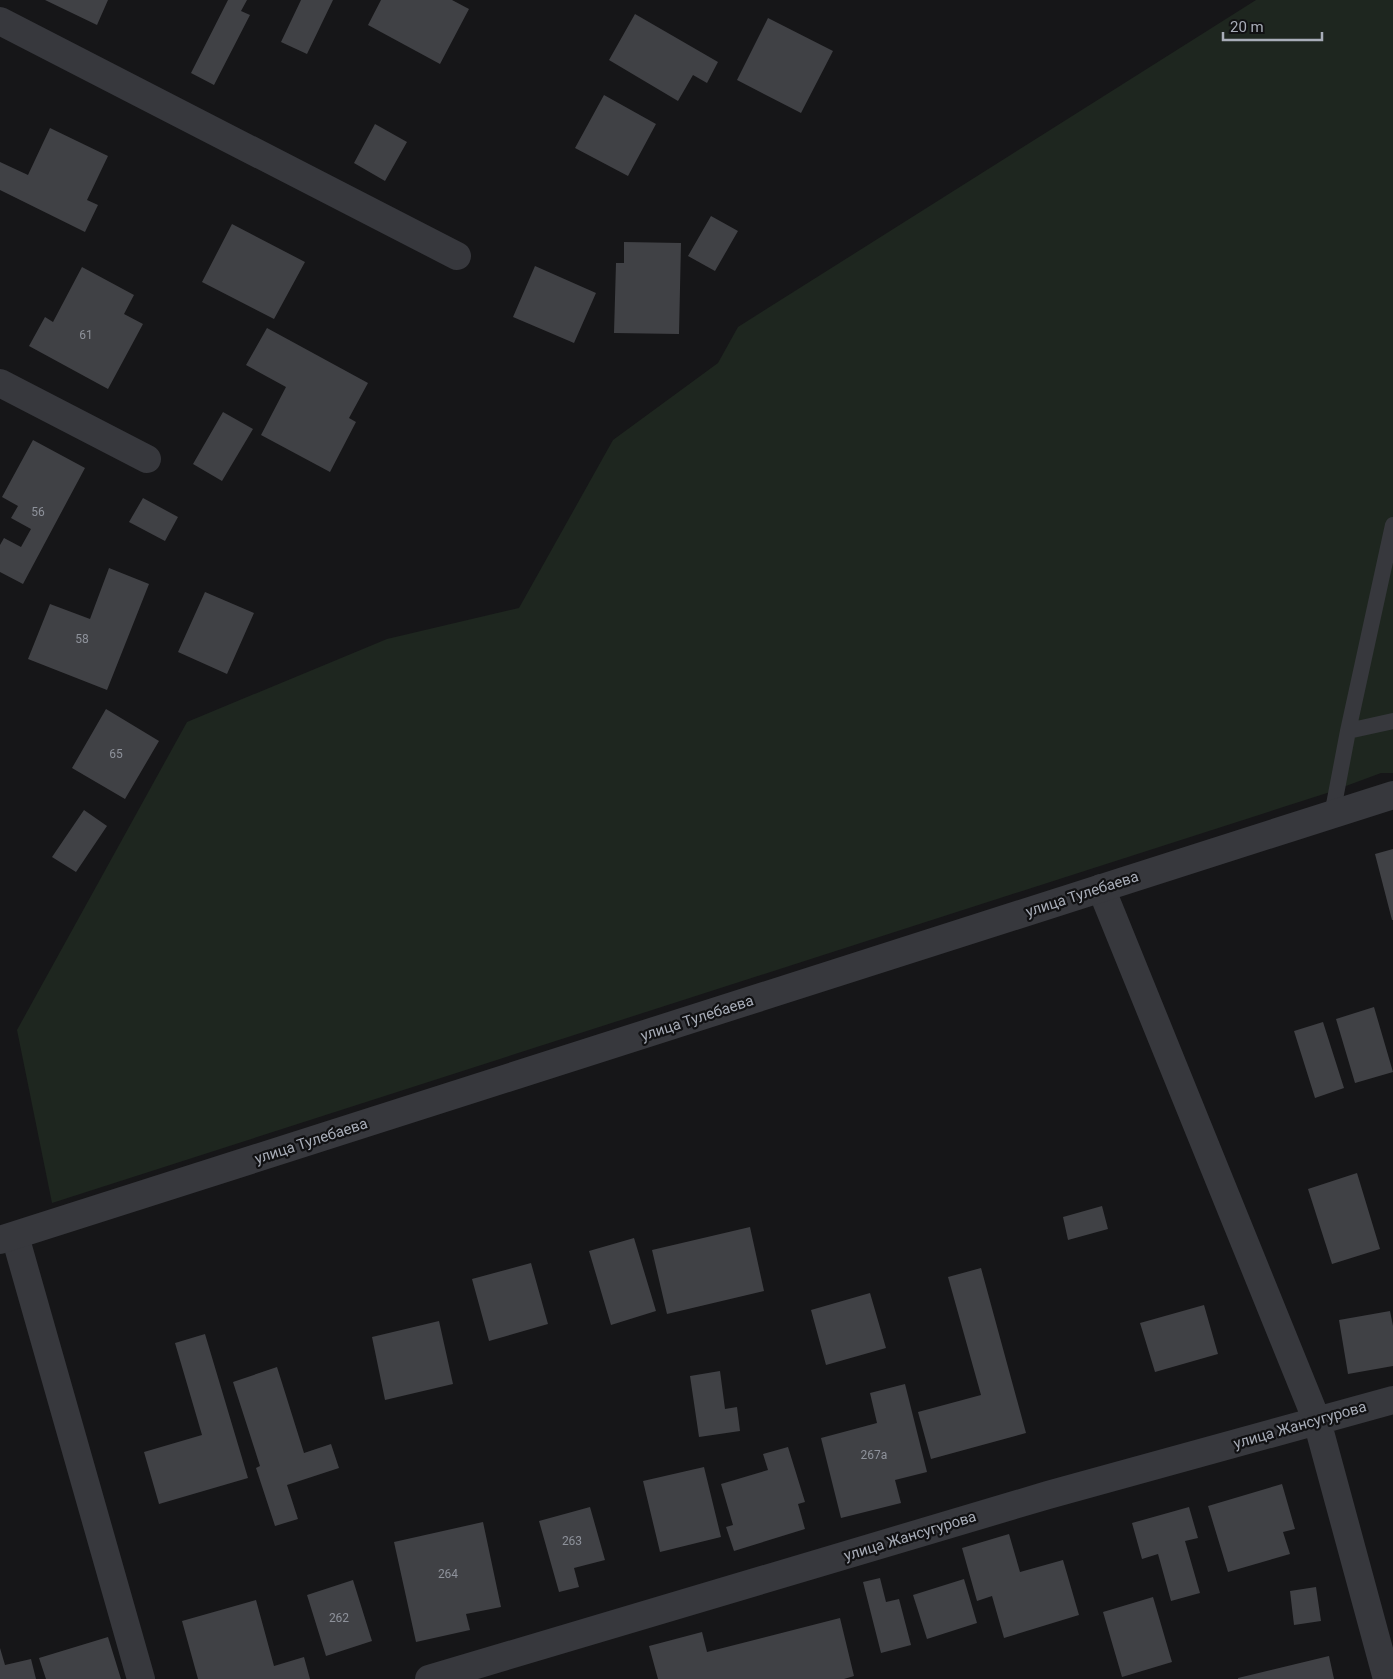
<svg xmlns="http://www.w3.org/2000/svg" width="1393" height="1679" viewBox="0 0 1393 1679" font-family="Roboto,sans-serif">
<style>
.green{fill:#1e261f}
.building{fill:#404145}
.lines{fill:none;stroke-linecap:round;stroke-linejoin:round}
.service{stroke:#37383d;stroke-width:16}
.minor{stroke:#37383d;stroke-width:28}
.tertiary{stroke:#37383d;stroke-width:28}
.labels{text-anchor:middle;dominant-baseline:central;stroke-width:4.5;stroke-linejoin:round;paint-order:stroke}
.number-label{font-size:12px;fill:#8e929b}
.street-label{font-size:15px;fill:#a8adb8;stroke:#111113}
</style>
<rect width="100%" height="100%" fill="#161618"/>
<path class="green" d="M1256 0H1393V773H1381L1327 793 52 1203 17 1030 187 722 387 639 519 608 613 440 718 363 738 327Z"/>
<path class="building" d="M45 0H108L97 25Z
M228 0H247L241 11 250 15 214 85 191 73Z
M301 0H333L307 54 281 42Z
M381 0H452L469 9 440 64 368 25Z
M635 14 718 62 707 83 693 75 678 101 609 60Z
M768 18 833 51 801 113 737 80Z
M604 95 656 124 628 176 575 148Z
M375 124 407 142 385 181 354 163Z
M50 128 108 156 87 200 98 205 85 232 0 190V162L28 175Z
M711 216 738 231 715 271 688 256Z
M232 224 305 262 274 319 202 282Z
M624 242 681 243 679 334 614 333 616 263H624Z
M535 266 596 293 574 343 513 317Z
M82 267 134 295 124 314 143 324 108 389 29 346 45 317 53 322Z
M267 328 368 383 349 418 356 422 330 472 261 435 286 387 246 365Z
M223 412 253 429 222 481 193 464Z
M33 440 85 468 23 584 0 572V545L4 538 21 547 31 529 11 518 18 506 2 497Z
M143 498 178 517 165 541 129 522Z
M109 568 149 584 107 690 28 659 50 604 90 619Z
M205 592 254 613 227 674 178 652Z
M106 709 159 741 125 799 72 768Z
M84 810 107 826 76 872 52 857Z
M1393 849V920H1392L1375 854Z
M1374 1007 1393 1072 1355 1083 1336 1019Z
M1323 1022 1344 1088 1315 1098 1294 1031Z
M1357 1173 1380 1249 1332 1264 1308 1189Z
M1102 1206 1108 1229 1068 1240 1063 1217Z
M750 1227 764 1291 667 1314 652 1250Z
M634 1238 656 1311 611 1325 589 1251Z
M531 1263 548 1324 489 1341 472 1279Z
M981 1268 1026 1433 931 1459 918 1412 981 1395 948 1277Z
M870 1293 886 1348 826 1365 811 1310Z
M1204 1305 1218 1354 1155 1372 1140 1323Z
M1390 1311 1393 1326V1366L1348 1374 1339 1320Z
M439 1321 453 1384 385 1400 372 1337Z
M205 1334 248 1478 159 1504 144 1452 202 1435 175 1343Z
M277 1367 304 1453 331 1444 339 1468 287 1485 298 1519 275 1526 256 1468 260 1466 233 1382Z
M720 1371 725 1409 737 1407 740 1431 699 1437 690 1376Z
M905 1384 927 1472 895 1480 901 1503 841 1518 821 1438 877 1423 870 1393Z
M788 1447 805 1502 798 1504 805 1529 734 1551 726 1527 733 1525 721 1484 768 1470 763 1454Z
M704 1467 721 1537 660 1552 643 1481Z
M1282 1484 1295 1529 1283 1532 1290 1554 1228 1572 1208 1506Z
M590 1507 605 1560 574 1568 579 1587 559 1592 539 1521Z
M1189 1507 1198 1538 1185 1541 1200 1593 1171 1601 1158 1554 1142 1559 1132 1523Z
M483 1522 501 1607 466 1614 470 1630 416 1642 394 1542Z
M1009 1534 1020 1572 1063 1560 1079 1615 1004 1638 992 1596 977 1601 962 1548Z
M880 1578 886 1602 899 1599 911 1645 881 1653 863 1582Z
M964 1579 977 1623 927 1639 913 1595Z
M353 1580 372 1641 326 1656 307 1595Z
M1316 1587 1321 1621 1294 1625 1290 1591Z
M1153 1597 1172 1662 1122 1677 1103 1612Z
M256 1600 274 1666 304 1657 310 1679H198L182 1621Z
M840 1618 854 1676 844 1679H658L649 1646 702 1632 707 1652Z
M108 1637 121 1679H46L39 1658Z
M0 1648 5 1665 31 1659 36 1679H0Z
M1329 1656 1334 1679H1238V1678Z"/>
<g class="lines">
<path class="service" d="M1348 731 1393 721
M1332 815 1348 731 1393 525"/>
<path class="minor" d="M0 21 457 256
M0 383 147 459
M1101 888 1317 1421 1387 1679
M15 1236 141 1679
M429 1679 1048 1495 1393 1400"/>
<path class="tertiary" d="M0 1240 1393 795"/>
</g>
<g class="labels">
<g class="number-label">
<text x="86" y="335">61</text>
<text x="38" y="512">56</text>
<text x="82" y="639">58</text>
<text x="116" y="754">65</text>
<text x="874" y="1455">267а</text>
<text x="572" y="1541">263</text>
<text x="448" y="1574">264</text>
<text x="339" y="1618">262</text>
</g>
<g class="street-label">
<text transform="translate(1082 894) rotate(-18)">улица Тулебаева</text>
<text transform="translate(697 1018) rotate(-18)">улица Тулебаева</text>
<text transform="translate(311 1141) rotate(-18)">улица Тулебаева</text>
<text transform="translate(1300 1425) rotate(-16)">улица Жансугурова</text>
<text transform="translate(910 1536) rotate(-17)">улица Жансугурова</text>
</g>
</g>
<path d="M1223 32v8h99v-8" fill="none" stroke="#a8adb8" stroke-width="2.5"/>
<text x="1230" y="32" font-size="15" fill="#a8adb8" stroke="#111113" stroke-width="4" paint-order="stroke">20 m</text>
</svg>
